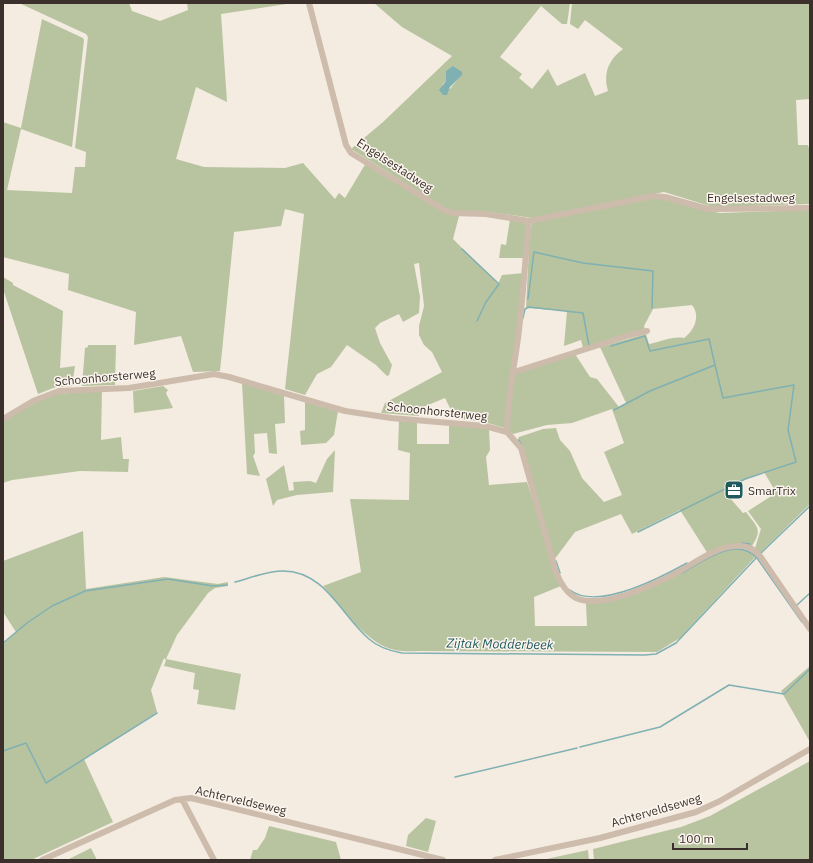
<svg xmlns="http://www.w3.org/2000/svg" width="813" height="863" viewBox="0 0 813 863" font-family="'IBM Plex Sans',sans-serif">
<style>
.green{fill:#b8c4a0;fill-rule:evenodd}
.water{fill:#7fb0b2}
.lines{fill:none;stroke-linecap:round;stroke-linejoin:round}
.stream{stroke:#7fb0b2;stroke-width:1.5}
.minor{stroke:#cdbbac;stroke-width:6}
.labels{text-anchor:middle;dominant-baseline:central;stroke-width:3;stroke-linejoin:round;paint-order:stroke}
.street-label{font-size:12px;fill:#3b302b;stroke:#fbf5ee}
.poi-label{font-size:12px;fill:#3b302b;stroke:#fbf5ee;text-anchor:start}
.water-label{font-size:13px;font-style:italic;fill:#1f5a5e;stroke:#fbf5ee}
</style>
<rect width="100%" height="100%" fill="#f4ebe1"/>
<path class="green" d="M19 3H129L132 11 160 21 188 10 187 3H293L221 14 227 102 196 87 176 159 204 167 285 168 303 163 335 199 339 193 345 198 366 163 459 216 453 239 498 284 502 275 524 273 505 428 484 422 455 418 445 398 416 410 419 416 381 413 385 403 442 372 432 352 424 345 419 335V326L424 306 419 263 414 264 420 297 419 313 403 322 399 314 380 323 375 328 380 343 392 365 389 375 387 376 376 365 347 345 331 367 317 374 305 395 285 389 304 214 285 209 281 226 234 232 220 371 193 372 181 336 134 345 136 312 68 290 69 274 3 257V122L21 128 42 19 83 38 84 40 72 147 21 129 7 190 72 193 75 167H85L86 152 75 148 88 37 86 34Z
M374 3H570L567 24H562L541 6 500 57 522 74 519 78 532 89 548 69 557 86 585 73 595 96 608 91C603 74 608 60 623 49L585 20 578 29 570 24 572 3H810V99L796 100 798 145H808L810 152V204L713 207 664 192 532 218 483 211H450L351 149 383 122 452 56 402 27ZM447 75H461L450 89 442 85 446 81Z
M659 195 709 211 720 213 810 210V504L760 553 755 548 761 529 748 511 773 495 774 489 764 472 725 488 729 497 743 513 746 512C757 527 763 529 752 546L708 554 680 510 632 534 621 514 575 532 554 560 517 441 519 437 543 429 556 428 560 440 570 451 582 478 604 502 622 495 604 452 624 443 612 409 572 423 547 425 513 434 509 431V418L515 374 575 354 590 377 597 379 619 407 626 403 600 347 646 334 649 344C661 342 672 336 684 338 694 331 701 316 692 305L653 309 644 326 645 330 583 348 581 340 564 346 567 311 526 308 529 246 532 222Z
M510 219 524 221 527 225 524 258H499L501 244 506 245Z
M3 277 13 283V285L63 311 60 368 75 366 72 386 56 387 38 394 3 289Z
M88 345H116L115 385 82 386 85 348 88 347Z
M242 383 284 396 285 423 275 424 277 454 269 453 267 433 254 434 255 453 253 456 260 476 247 474Z
M163 386 168 390 166 393 173 408 134 413 133 391Z
M102 390 101 440 121 437 123 459H129L128 472 80 471 12 480 3 483V421L49 395Z
M305 402 338 411 334 435 326 443 301 445 300 431 305 430Z
M399 420 417 421V444H449V425L489 429 490 450 486 457 489 485 527 482 561 586 534 597 535 626H587L586 603 625 595 730 548 743 549 757 555 680 638 657 652 420 651C412 651 403 652 395 650 366 644 342 607 323 586L361 572 350 499 409 500 410 453 398 450Z
M335 450 333 492 297 495 277 500 273 506 266 479 284 465 289 491 294 490 293 482 310 481 316 483 327 459Z
M83 531 86 589 164 577 218 584 228 582V586L215 588 208 593 177 635 166 659 241 674 235 710 197 704 199 690 193 689 195 673 164 666 166 660 164 658 151 690 157 712 84 759 113 822 31 860H3V644L16 632 3 612V561Z
M810 666V742L781 691Z
M810 761V860H594L593 849 681 827 710 816Z
M426 818 436 821 428 852 406 846 408 835Z
M269 826 336 842 341 860H250L253 850H257L265 838Z
M91 848 97 860H67Z
M588 850 589 860H542Z"/>
<path class="water" d="M453 66 462 72V75L450 87 447 95H443L439 90 446 81V71Z"/>
<g class="lines">
<path class="stream" d="M462 249 499 284 486 302 477 321
M528 299 534 252 583 263 653 271 652 308
M523 318 525 309 529 307 583 313 589 346
M611 346 645 336 650 351 709 339 715 365
M614 410 650 391 715 365 723 398 794 385 788 430 796 462 745 479 638 532
M519 440 522 446
M742 543 750 544
M761 553 810 506
M556 561 560 573
M682 573C702 562 736 535 757 558L802 622
M235 582C250 578 267 571 283 571 325 571 341 615 369 639 378 647 390 651 402 653L645 655 656 654 676 643 757 557
M570 590C597 611 660 578 687 563
M797 605 810 593
M3 643 27 623 52 606 85 591 168 579 213 586 227 585
M580 747 660 727 729 685 784 694 810 669
M3 751 26 743 46 783 157 713
M455 777 577 748"/>
<path class="minor" d="M309 3 346 145 351 153 446 211 453 213 486 214 529 221 653 196 665 197 708 209 810 208
M514 372 630 335 647 331
M3 419 33 401 59 391 129 388 214 374 229 377 345 411 391 418 485 426 507 432 521 448 556 572C560 582 566 593 576 598 603 610 656 584 680 571 696 562 716 547 735 546 745 545 754 549 760 556L810 629
M507 432C507 400 514 369 518 338 523 299 525 260 529 221
M182 799 214 860
M42 860 175 800 191 798 443 860
M495 860 600 838 696 812 720 801 810 749"/>
</g>
<defs>
<symbol id="office-square" viewBox="-11 -11 22 22"><rect x="-9" y="-9" width="18" height="18" rx="4" fill="#1f5a5e" stroke="#fbf5ee"/><path d="M-6-3h4V-5.5h4V-3h4V5H-6ZM-1-4.5V-3h2v-1.5ZM-6 0V1H6V0Z" fill="#fff"/></symbol>
</defs>
<g fill-rule="evenodd">
<use href="#office-square" x="723" y="479" width="22" height="22"/>
</g>
<g class="labels">
<g class="street-label">
<text transform="translate(395 165) rotate(33)">Engelsestadweg</text>
<text x="751" y="197">Engelsestadweg</text>
<text transform="translate(105 377) rotate(-5)">Schoonhorsterweg</text>
<text transform="translate(437 411) rotate(6)">Schoonhorsterweg</text>
<text transform="translate(241 800) rotate(13)">Achterveldseweg</text>
<text transform="translate(656 810) rotate(-16)">Achterveldseweg</text>
</g>
<g class="poi-label">
<text x="748" y="490">SmarTrix</text>
</g>
<g class="water-label">
<text transform="translate(500 644) rotate(1)">Zijtak Modderbeek</text>
</g>
</g>
<rect width="813" height="863" fill="none" stroke="#3b302b" stroke-width="8"/>
<path d="M673 843v6h74v-6" fill="none" stroke="#3b302b" stroke-width="2"/>
<text x="679" y="843" font-size="12" fill="#3b302b" stroke="#fbf5ee" stroke-width="3" paint-order="stroke">100 m</text>
</svg>
